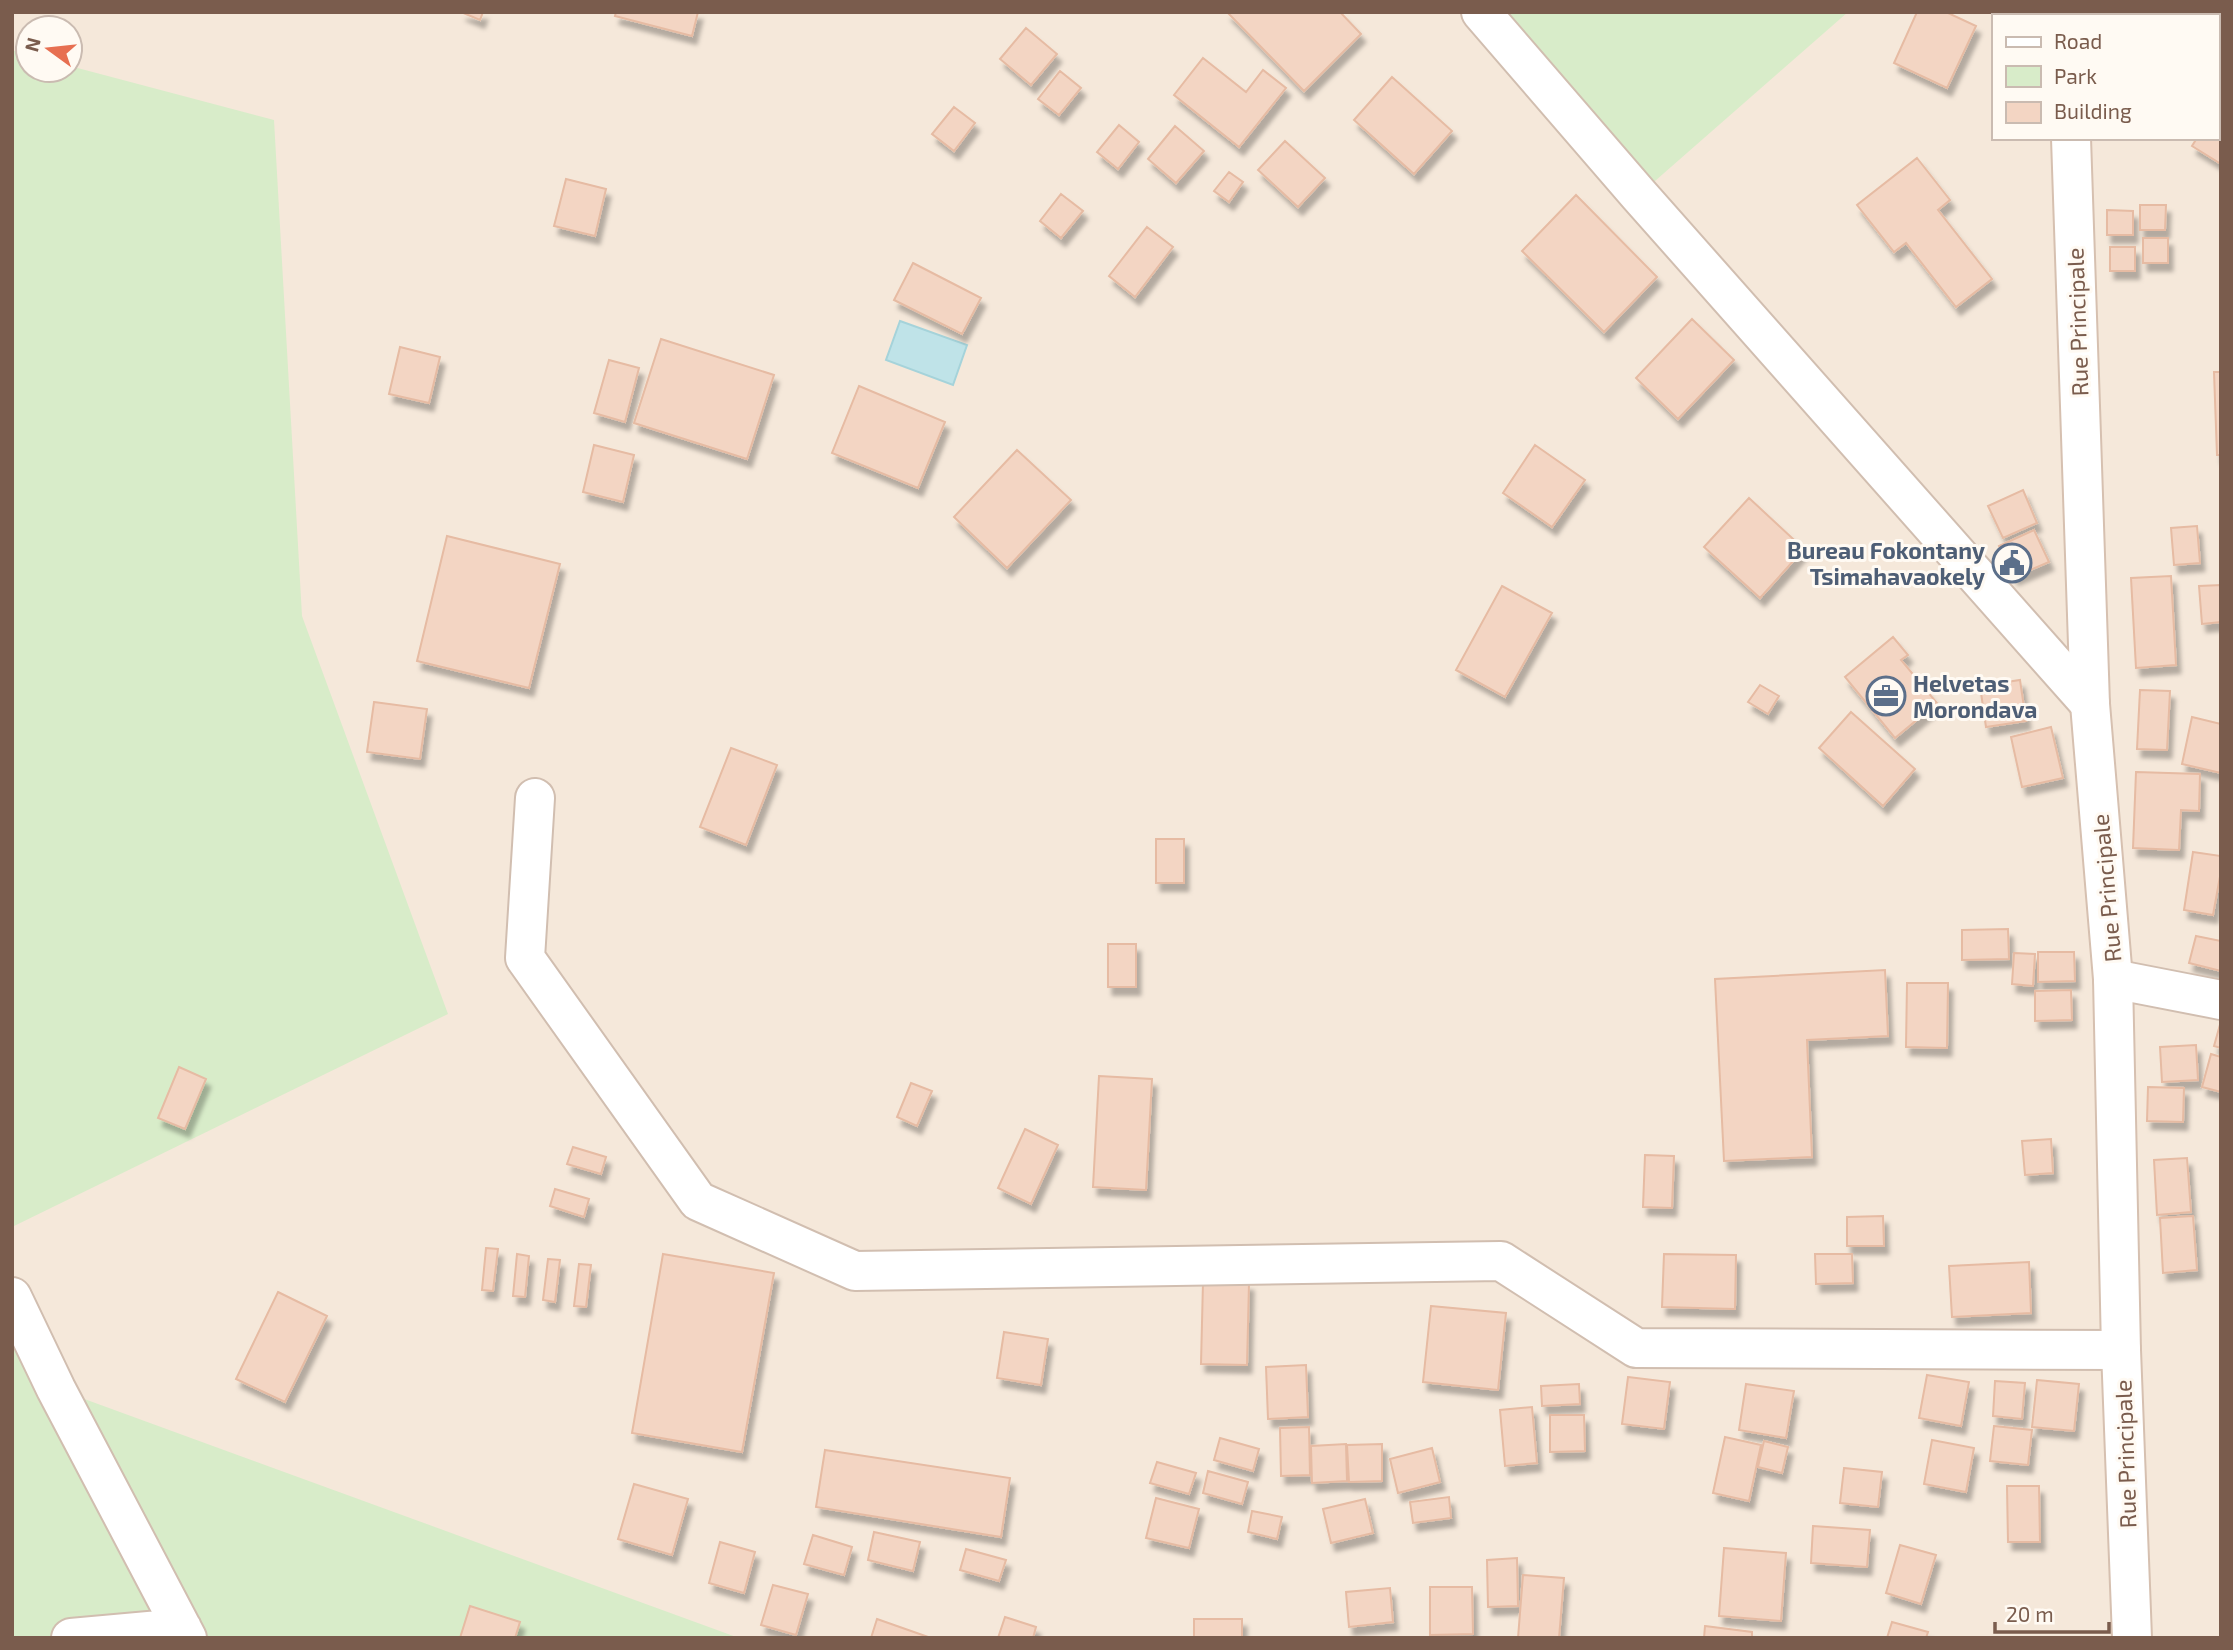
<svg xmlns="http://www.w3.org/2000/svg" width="2233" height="1650" viewBox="0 0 2233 1650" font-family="'Exo 2',sans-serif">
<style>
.residential{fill:#f5e8da;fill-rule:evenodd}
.green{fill:#d8ecc9}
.water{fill:#bfe3e8;stroke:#a5d3da;stroke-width:2}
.building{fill:#f3d5c3;stroke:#e6bba3;stroke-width:2;filter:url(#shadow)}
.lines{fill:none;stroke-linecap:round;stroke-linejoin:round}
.minor-casing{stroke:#d1beb0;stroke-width:42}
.tertiary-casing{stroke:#d1beb0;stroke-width:42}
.secondary-casing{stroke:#d6c0b0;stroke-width:42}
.minor{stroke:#fff;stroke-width:38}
.tertiary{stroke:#fff;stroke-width:38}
.secondary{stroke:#fff;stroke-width:38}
.labels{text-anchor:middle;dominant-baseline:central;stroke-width:6;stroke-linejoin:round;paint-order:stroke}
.street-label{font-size:23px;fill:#7a5c4d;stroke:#fffaf3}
.service-label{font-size:23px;font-weight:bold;fill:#4e5e75;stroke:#fffaf3;text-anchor:end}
</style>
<defs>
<filter id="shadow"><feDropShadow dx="4.5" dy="8" stdDeviation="2" flood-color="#0004"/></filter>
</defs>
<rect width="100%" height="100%" fill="#fdf6ec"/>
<path class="residential" d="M12 12H2221V1638H12ZM1993 16H2217V138H1993ZM28 28H70V70H28Z"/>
<path class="green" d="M1481 12H1848L1639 195Z
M12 50 28 55V70H70V66L274 120 302 616 448 1014 12 1227Z
M12 1297 57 1389 739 1638H12Z"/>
<path class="water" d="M900 321 967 345 953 385 886 360Z"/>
<path class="building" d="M461 12H483L480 20Z
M616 12H698L692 36 615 16Z
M1227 12H1340L1361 34 1304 91Z
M1917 12H1946L1976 26 1947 88 1894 63Z
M1026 28 1057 54 1031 85 1000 59Z
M2221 36V75L2217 73V42Z
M1203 58 1246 92 1263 70 1286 88 1239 147 1174 95Z
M1060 71 1081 88 1059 115 1038 99Z
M1392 77 1452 131 1414 174 1354 120Z
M2221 94V113L2217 111V100Z
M954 107 975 123 954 151 932 134Z
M2217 116 2221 119V164L2192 146 2197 138H2217Z
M1119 125 1139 142 1118 169 1097 152Z
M1175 126 1204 151 1176 183 1148 159Z
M1285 141 1325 178 1298 207 1258 170Z
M1917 158 1950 200 1938 210 1992 279 1956 307 1906 243 1894 252 1857 205Z
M1229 172 1243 182 1229 202 1214 191Z
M566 179 606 189 595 236 554 226Z
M1061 194 1083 211 1061 238 1040 221Z
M1576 195 1657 277 1604 332 1522 251Z
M2140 205H2166L2165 230H2140Z
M2107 210 2133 211V235H2107Z
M1147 227 1173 247 1135 297 1109 276Z
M2143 238H2168V263H2143Z
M2110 247H2135V271H2110Z
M913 263 981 298 962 334 894 300Z
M1692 319 1734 360 1678 419 1636 378Z
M661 339 774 375 747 459 634 423Z
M400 347 440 357 429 403 389 394Z
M609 360 639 368 625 422 594 413Z
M2214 372H2221V455H2217Z
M859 386 945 422 918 488 832 453Z
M594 445 634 455 623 502 583 492Z
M1535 445 1585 480 1552 527 1503 493Z
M1017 450 1071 500 1007 568 954 517Z
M2023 490 2037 523 2003 538 1988 506Z
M1749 498 1804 549 1760 598 1704 547Z
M2197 526 2200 563 2174 565 2171 528Z
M2034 530 2049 562 2014 577 1999 546Z
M447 536 560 564 529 688 417 661Z
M2171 576 2176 665 2136 668 2131 578Z
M2221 585V622L2202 624 2199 586Z
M1502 586 1552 613 1505 697 1456 670Z
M1893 637 1908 655 1901 660 1937 703 1895 738 1845 677Z
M2020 680 2026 721 1986 727 1980 686Z
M1760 685 1779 696 1768 714 1748 702Z
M2140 690 2170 691 2167 750 2137 749Z
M374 702 427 709 420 759 367 752Z
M1851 712 1915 769 1883 806 1819 748Z
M2192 717 2221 724V773L2182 764Z
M2051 727 2063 778 2022 787 2011 737Z
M731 748 777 765 746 845 700 827Z
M2136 772 2200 774 2199 811 2181 810 2179 850 2133 848Z
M1156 839H1184V883H1156Z
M2193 852 2221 856V871L2213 915 2184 910Z
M2008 929 2009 959 1962 960V930Z
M2196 936 2221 941V971L2189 963Z
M1108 944H1136V987H1108Z
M2038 952H2074L2075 981 2038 982Z
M2014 953 2035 954 2033 986 2012 984Z
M1885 970 1888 1036 1807 1040 1812 1157 1724 1161 1715 979Z
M1907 983H1948L1947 1048 1906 1047Z
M2071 990 2072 1020 2035 1021V991Z
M2221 1021V1048L2214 1046Z
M2196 1045 2198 1080 2162 1082 2160 1047Z
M2211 1054 2221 1057V1092L2202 1087Z
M179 1067 206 1079 185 1129 158 1118Z
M1099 1076 1152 1079 1146 1190 1093 1187Z
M911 1083 932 1091 917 1126 897 1117Z
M2148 1087 2184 1088 2183 1122 2147 1121Z
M1025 1129 1058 1145 1031 1204 998 1188Z
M2051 1139 2053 1173 2025 1175 2022 1141Z
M573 1147 606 1157 601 1174 567 1164Z
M1645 1155 1674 1156 1672 1208 1643 1207Z
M2187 1158 2191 1212 2157 1215 2154 1160Z
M555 1189 589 1199 584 1217 550 1206Z
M1883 1216 1884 1246H1847V1217Z
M2193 1216 2197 1270 2163 1273 2160 1218Z
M486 1248 498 1249 493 1291 482 1290Z
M517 1254 529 1256 525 1297 513 1296Z
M663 1254 774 1273 742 1452 632 1433Z
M1664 1254 1736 1255 1735 1309 1662 1307Z
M1815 1254H1852L1853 1283 1816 1284Z
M548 1259 560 1260 555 1302 543 1300Z
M2029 1262 2031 1313 1952 1317 1949 1266Z
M579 1264 591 1265 586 1307 574 1306Z
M1203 1282 1249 1283 1247 1365 1201 1364Z
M278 1292 327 1316 285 1402 236 1379Z
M1431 1306 1506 1313 1498 1390 1423 1382Z
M1004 1332 1048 1339 1041 1385 997 1378Z
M1306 1365 1308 1417 1268 1419 1266 1367Z
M1927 1375 1969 1382 1961 1426 1919 1418Z
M1628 1377 1670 1382 1664 1429 1622 1424Z
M2037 1380 2079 1384 2074 1431 2032 1427Z
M1995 1381 2025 1383 2022 1419 1993 1416Z
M1579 1384 1580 1404 1542 1406 1541 1386Z
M1746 1384 1794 1391 1786 1438 1739 1430Z
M1532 1407 1537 1463 1505 1466 1500 1410Z
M1550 1415H1584L1585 1451 1550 1452Z
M1994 1426 2032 1430 2028 1465 1990 1461Z
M1309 1427 1310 1475 1281 1476 1280 1428Z
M1725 1437 1761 1445 1749 1501 1713 1493Z
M1220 1438 1259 1449 1253 1471 1214 1460Z
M1932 1440 1974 1448 1966 1492 1924 1484Z
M1764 1441 1788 1447 1782 1473 1758 1467Z
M1346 1444 1347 1481 1312 1483 1311 1446Z
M1382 1444V1481L1349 1482 1347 1445Z
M1432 1448 1440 1482 1398 1493 1390 1459Z
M825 1450 1010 1478 1001 1537 816 1507Z
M1157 1462 1196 1473 1189 1494 1150 1483Z
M1844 1468 1882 1472 1878 1507 1840 1503Z
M1208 1471 1248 1482 1242 1504 1203 1493Z
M634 1484 688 1499 672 1555 618 1539Z
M2007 1486H2039L2040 1542H2008Z
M1449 1497 1451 1518 1413 1523 1410 1502Z
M1156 1498 1199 1509 1189 1548 1146 1538Z
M1365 1499 1373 1533 1331 1543 1323 1509Z
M1252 1511 1282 1517 1277 1539 1248 1532Z
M1813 1526 1870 1530 1867 1567 1811 1563Z
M874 1532 920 1542 913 1571 868 1560Z
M813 1535 852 1547 844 1575 804 1564Z
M720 1542 755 1552 744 1593 709 1583Z
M1900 1545 1936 1555 1921 1604 1886 1593Z
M1724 1548 1786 1553 1781 1621 1719 1616Z
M966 1549 1006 1560 999 1581 960 1570Z
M1517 1558 1518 1606 1488 1607 1487 1560Z
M1523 1575 1564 1578 1559 1638H1518Z
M773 1585 808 1594 796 1635 761 1625Z
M1430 1587H1472L1473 1634 1430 1635Z
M1390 1588 1393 1622 1349 1627 1346 1592Z
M470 1606 520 1622 515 1638H460Z
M1005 1617 1036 1627 1033 1638H998Z
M877 1619 931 1638H871Z
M1194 1619H1242V1638H1194Z
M1892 1622 1928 1632 1926 1638H1887Z
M1705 1626 1752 1632V1638H1704Z"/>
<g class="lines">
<defs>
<path id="minor" d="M535 798 525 958 698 1201 855 1271 1501 1261 1636 1348 2121 1350
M2113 979 2221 1000
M12 1297 56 1389 187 1638
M71 1638 182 1628"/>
<path id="tertiary" d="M1481 12 1639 195 2090 704"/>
<path id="secondary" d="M2067 12V16
M2071 138 2090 704 2113 979 2121 1350 2132 1638"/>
</defs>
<use href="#minor" class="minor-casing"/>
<use href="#tertiary" class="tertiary-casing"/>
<use href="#secondary" class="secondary-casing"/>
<use href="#minor" class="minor"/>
<use href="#tertiary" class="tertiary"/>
<use href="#secondary" class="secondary"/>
</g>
<defs>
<symbol id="civic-ring" viewBox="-11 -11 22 22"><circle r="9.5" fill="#fffaf3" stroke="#5c6f8a" stroke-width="1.5"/><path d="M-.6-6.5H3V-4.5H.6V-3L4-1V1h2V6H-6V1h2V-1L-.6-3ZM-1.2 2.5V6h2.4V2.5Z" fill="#5c6f8a"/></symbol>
<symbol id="office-ring" viewBox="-11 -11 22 22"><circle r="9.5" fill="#fffaf3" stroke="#5c6f8a" stroke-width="1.5"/><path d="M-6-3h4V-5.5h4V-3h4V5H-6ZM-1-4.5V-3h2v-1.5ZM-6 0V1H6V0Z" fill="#5c6f8a"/></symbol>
</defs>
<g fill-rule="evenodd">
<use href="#civic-ring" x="1990" y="541" width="44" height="44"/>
<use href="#office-ring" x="1864" y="674" width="44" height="44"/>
</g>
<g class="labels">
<g class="street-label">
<text transform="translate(2077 322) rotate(-92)">Rue Principale</text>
<text transform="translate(2106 888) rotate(-95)">Rue Principale</text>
<text transform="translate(2125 1454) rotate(-92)">Rue Principale</text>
</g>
<g class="service-label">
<text x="1985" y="550">Bureau Fokontany<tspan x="1985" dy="26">Tsimahavaokely</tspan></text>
<text x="1913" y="683" text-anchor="start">Helvetas<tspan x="1913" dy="26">Morondava</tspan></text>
</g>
</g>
<rect width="2233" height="1650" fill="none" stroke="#7a5c4d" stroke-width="28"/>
<rect x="1992" y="14" width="228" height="126" fill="#fffaf3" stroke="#cabbb1" stroke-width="2"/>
<rect x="2006" y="37" width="35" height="10" fill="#ffffff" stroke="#cabbb1" stroke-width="2"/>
<text x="2054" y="49" font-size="21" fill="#7a5c4d">Road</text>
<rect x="2006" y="66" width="35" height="21" fill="#d8ecc9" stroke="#cabbb1" stroke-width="2"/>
<text x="2054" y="84" font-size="21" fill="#7a5c4d">Park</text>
<rect x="2006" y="102" width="35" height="21" fill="#f3d5c3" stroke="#cabbb1" stroke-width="2"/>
<text x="2054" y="119" font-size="21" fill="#7a5c4d">Building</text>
<g transform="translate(49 49) rotate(285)"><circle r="33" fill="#fffaf3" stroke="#cabbb1" stroke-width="2"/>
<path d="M0-5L12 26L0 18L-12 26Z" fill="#e76f51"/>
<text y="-10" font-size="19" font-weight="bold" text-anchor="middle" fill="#7a5c4d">N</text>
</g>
<path d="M1995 1622v10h114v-10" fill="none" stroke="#7a5c4d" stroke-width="3.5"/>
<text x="2006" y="1622" font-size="21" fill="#7a5c4d" stroke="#fffaf3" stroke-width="5" paint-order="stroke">20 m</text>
</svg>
